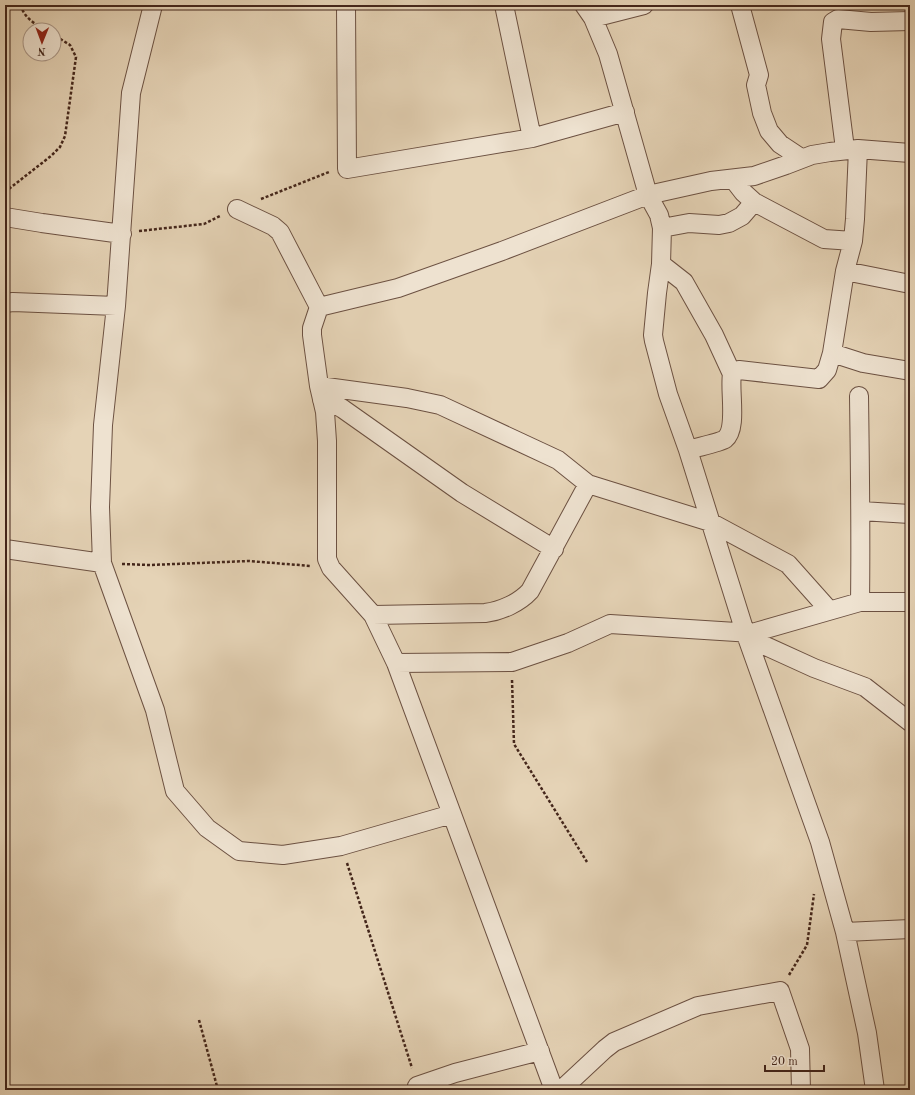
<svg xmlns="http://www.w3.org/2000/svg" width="915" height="1095" viewBox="0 0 915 1095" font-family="'Old Standard TT',serif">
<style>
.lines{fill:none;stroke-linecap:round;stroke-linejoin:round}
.minor-casing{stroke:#6c5142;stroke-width:20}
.path{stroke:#44261b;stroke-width:2.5;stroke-dasharray:3 2;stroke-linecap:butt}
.minor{stroke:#eee2d0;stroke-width:18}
</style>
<rect width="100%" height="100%" fill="#e5d3b6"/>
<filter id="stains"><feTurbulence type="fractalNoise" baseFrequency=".005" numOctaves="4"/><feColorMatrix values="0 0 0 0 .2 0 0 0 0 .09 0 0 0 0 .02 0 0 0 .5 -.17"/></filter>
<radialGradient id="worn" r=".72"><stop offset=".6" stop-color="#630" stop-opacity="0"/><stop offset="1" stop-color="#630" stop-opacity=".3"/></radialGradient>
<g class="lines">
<defs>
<path id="minor" d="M153 5 131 93 116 306 103 425 100 507 102 563 155 710 175 791 207 828 239 851 283 855 341 846 452 814
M346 5 347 169 532 138 625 112
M504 5 532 138
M584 5 593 18 608 54 648 195 659 215 662 228 661 264 657 293 653 335 654 341 668 394 688 450 745 632 820 842 845 932 867 1033 875 1090
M740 5 759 75 756 85 762 113 769 131 780 144 801 158
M593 18 644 5
M845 149 831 39 833 22 838 19 871 22 910 21
M733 179 743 192 754 202 824 239 853 241
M237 209 273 226 280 232 319 307 312 328V335L319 386 325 412 327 441V559L331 568 373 615 396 663 554 1090
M5 217 42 223 122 234
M662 228 689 223 719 225 729 223 742 216 754 202
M661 264 684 282 714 335 732 374
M845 271 910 284
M5 303 13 302 116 306
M319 307 398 288 502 251 648 195 711 181 754 176 786 165 812 155 830 152 858 149 910 153
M832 353 863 363 910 371
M319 386 407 398 440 405 558 460 588 484 710 522 788 564 829 610
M859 396C860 465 861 533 860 602
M322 400 333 403 343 409 462 493 554 549
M688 450C697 447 719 443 725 439 738 429 729 390 732 374L739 370 819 379 827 370 832 353 845 271 853 241 855 219 858 149
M861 511 910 514
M5 549 102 563
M373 615 485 613C501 611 519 603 530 591L588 484
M749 641 757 642 814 668 865 687 910 722
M396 663 512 662 568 643 610 624 752 633 860 602H910
M845 932 910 929
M419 1090 417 1086 455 1073 540 1051
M561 1090 605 1049 614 1042 698 1006 780 991 800 1049 801 1090"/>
</defs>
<use href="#minor" class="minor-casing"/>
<path class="path" d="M21 5C23 17 35 24 45 30
M5 192 51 156 60 147 65 136 76 57 70 45 54 35
M261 199 329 172
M139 231 204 224 220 216
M122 564 150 565 249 561 311 566
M512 680 514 744 587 862
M347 863 412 1068
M789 975 807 945 814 894
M199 1020 218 1090"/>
<use href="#minor" class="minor"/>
</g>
<rect width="915" height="1095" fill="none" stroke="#e5d3b6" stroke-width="20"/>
<rect x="6" y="6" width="903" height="1083" fill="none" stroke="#44261b" stroke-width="2"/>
<rect x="10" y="10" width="895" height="1075" fill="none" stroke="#44261b"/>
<g transform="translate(42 42) rotate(181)"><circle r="19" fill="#eee2d0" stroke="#aa9788"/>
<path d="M0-3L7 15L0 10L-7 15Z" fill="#8f2418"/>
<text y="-6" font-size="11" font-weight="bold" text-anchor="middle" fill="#44261b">N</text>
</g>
<path d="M765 1065v6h59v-6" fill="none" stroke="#44261b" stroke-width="2"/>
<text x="771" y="1065" font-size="12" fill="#44261b" stroke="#eee2d0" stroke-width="3" paint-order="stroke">20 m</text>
<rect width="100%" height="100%" filter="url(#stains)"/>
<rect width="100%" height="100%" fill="url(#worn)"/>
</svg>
